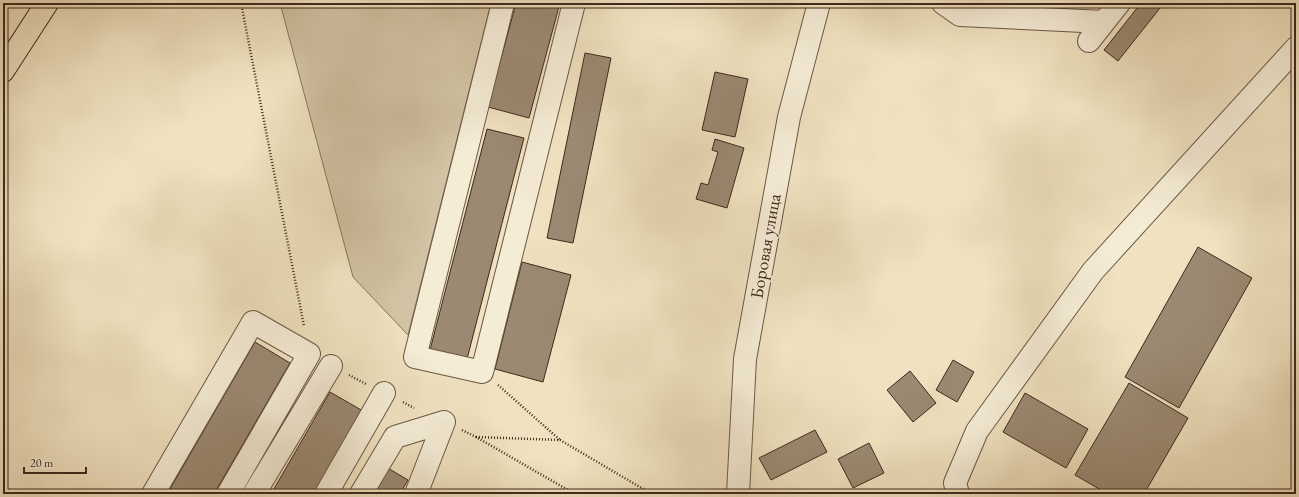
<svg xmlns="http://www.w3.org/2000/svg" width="1299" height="497" viewBox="0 0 1299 497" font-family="'EB Garamond',serif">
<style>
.green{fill:#d2c3a4;stroke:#887660}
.building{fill:#9b8972;stroke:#3e291d}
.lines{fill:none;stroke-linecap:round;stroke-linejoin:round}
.minor-casing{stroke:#6a5746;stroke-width:24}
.major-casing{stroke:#3e291d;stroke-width:24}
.path{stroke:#3e291d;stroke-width:2.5;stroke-dasharray:1 2;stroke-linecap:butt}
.minor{stroke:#f5ecd6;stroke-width:22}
.major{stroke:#f0e2c0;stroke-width:22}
.labels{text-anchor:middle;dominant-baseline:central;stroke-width:3;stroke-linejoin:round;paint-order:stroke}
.street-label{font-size:18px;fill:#3e291d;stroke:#f5ecd6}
</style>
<rect width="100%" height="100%" fill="#f0e2c0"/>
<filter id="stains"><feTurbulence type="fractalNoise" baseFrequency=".005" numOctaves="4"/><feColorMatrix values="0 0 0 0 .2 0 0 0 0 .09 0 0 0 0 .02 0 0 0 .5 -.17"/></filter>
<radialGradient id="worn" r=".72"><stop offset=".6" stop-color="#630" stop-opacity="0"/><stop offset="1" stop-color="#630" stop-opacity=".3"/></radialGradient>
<path class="green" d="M280 3H491L408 335 353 277Z"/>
<path class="building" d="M516 3H560L529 118 488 107Z
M1141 3H1164L1118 61 1104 50Z
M585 53 611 58 573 243 547 238Z
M715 72 748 79 735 137 702 130Z
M487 129 524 138 467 359 430 350Z
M715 139 744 148 727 208 696 199 701 183 708 185 718 152 712 150Z
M1198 247 1252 278 1179 408 1125 377Z
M522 262 571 275 543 382 495 369Z
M255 342 290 363 214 494H167Z
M953 360 974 372 957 402 936 390Z
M910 371 936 403 913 422 887 390Z
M1129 383 1188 418 1144 494H1108L1075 475Z
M330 392 363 411 315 494H271Z
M1025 393 1088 429 1066 468 1003 432Z
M815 430 827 452 771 480 759 458Z
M869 443 884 473 853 488 838 459Z
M386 467 408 480 400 494H371Z"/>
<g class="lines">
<defs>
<path id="minor" d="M503 3 415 357 482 372 574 3
M943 3 960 15 1104 22
M1089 41 1119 3
M153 494 253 322 309 354 228 494
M254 494 331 366
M326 494 384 393
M361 494 395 437 444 422 416 494
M738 494 745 359 789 117 819 3
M958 494 955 483 977 431 1093 271 1296 48"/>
<path id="major" d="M3 71 47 3"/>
</defs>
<use href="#minor" class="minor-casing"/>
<use href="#major" class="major-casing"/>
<path class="path" d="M241 3 304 326
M349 375 366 384
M498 385 560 440
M403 402 414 408
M462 430 476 437 575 494
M476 437 560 440 645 490 649 494"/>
<use href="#minor" class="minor"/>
<use href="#major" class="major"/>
</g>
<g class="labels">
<g class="street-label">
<text transform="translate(765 246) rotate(-80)">Боровая улица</text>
</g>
</g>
<rect width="1299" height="497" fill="none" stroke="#f0e2c0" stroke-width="16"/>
<rect x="4" y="4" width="1291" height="489" fill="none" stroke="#3e291d" stroke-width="2"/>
<rect x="8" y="8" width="1283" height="481" fill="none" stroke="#3e291d"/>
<path d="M24 467v6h62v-6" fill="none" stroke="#3e291d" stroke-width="2"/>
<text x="30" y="467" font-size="12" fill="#3e291d" stroke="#f5ecd6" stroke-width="3" paint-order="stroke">20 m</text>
<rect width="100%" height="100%" filter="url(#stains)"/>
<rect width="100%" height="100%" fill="url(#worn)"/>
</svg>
